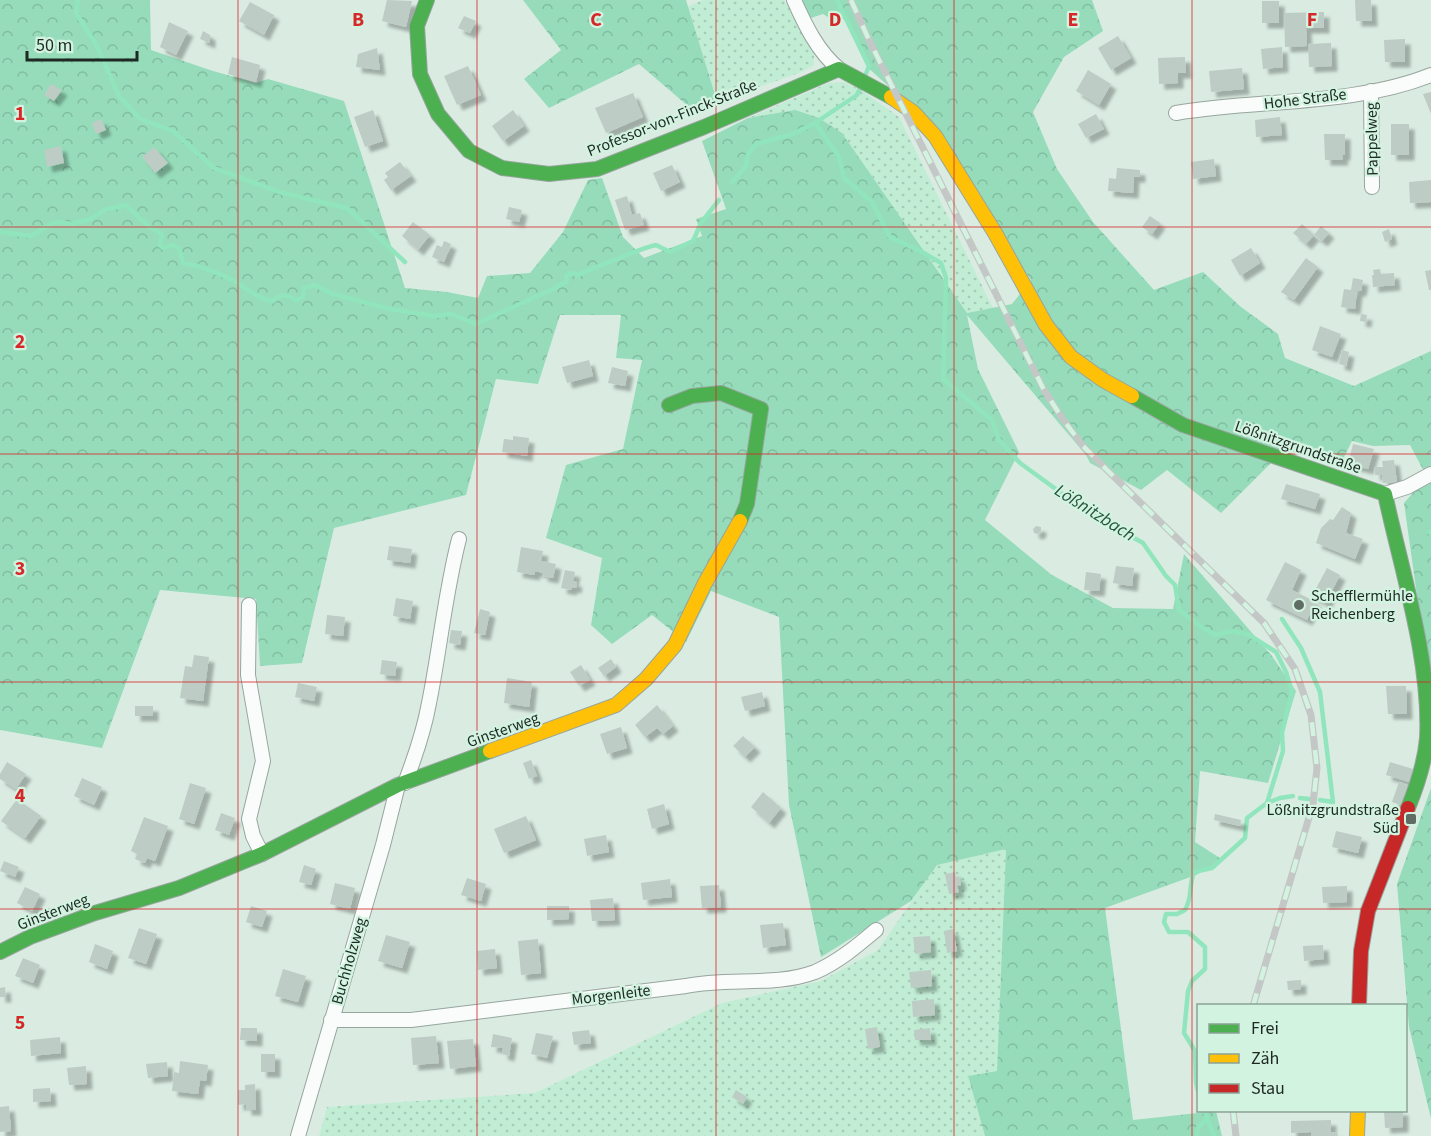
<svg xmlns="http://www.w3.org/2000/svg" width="1431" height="1136" viewBox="0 0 1431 1136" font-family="'Source Sans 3',sans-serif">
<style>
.green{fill:url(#green-dots)}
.forest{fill:url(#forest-crowns)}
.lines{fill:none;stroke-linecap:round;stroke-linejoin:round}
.stream{stroke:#91e5bc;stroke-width:4.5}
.building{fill:#bdccc4;filter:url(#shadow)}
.street-casing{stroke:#97a59e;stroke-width:16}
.fast-casing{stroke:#97a59e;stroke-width:16}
.slow-casing{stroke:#97a59e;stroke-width:16}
.jam-casing{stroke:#97a59e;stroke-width:16}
.street{stroke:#f9fcfb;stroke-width:14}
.fast{stroke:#4caf50;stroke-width:14}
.slow{stroke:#ffc107;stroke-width:14}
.jam{stroke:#c62828;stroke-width:14}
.rail-casing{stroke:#c3c7c5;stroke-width:7}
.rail{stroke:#d3f3e1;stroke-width:4.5;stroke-dasharray:14;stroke-linecap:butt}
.grid{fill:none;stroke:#d62828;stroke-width:1.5;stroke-opacity:0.55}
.poi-dot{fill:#5f6d65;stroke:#d3f3e1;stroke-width:2}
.labels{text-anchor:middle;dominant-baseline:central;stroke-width:4.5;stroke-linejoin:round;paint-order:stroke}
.street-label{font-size:16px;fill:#1d2922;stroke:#d3f3e1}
.poi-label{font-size:16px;fill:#1d2922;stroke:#d3f3e1;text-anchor:start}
.water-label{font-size:18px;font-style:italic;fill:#26543e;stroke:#d3f3e1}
.grid-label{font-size:20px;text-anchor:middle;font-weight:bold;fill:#d62828;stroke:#d3f3e1;stroke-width:4.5;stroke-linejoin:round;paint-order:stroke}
</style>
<defs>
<pattern id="green-dots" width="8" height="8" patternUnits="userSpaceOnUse" patternTransform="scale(1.5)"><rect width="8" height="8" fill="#c2edd5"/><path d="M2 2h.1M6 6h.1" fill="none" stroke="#a6cbb7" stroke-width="1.8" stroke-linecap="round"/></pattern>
<pattern id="forest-crowns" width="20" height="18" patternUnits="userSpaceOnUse" patternTransform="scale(1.5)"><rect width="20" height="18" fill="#96dcba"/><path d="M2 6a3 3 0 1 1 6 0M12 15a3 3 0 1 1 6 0" fill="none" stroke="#81bda0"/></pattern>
<filter id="shadow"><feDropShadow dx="5.5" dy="5.5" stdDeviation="1.5" flood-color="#0004"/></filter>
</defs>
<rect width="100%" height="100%" fill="#daece2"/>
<path class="green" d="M703 0H784L814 51V65L802 72 717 101 688 6Z
M844 82 861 90 899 117 993 308 967 313 842 133 795 110 748 118 829 83Z
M1006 849 997 1071 968 1076 985 1136H319L327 1107 535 1093 722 1003 821 981 878 950 937 864Z"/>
<path class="forest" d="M0 0H150L151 50 213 71 256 83 268 79 344 101 405 288 447 292 478 298 487 276 530 273 563 232 588 180 602 178 623 237 644 258 702 236 696 219 726 209 702 141 748 118 795 110 819 118 842 133 967 313 1012 304 1031 280 903 99 867 67 844 19 834 21 823 14 808 19 797 0H1092L1103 31 1064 57 1033 112 1057 169 1093 222 1154 290 1203 272 1241 307 1278 334 1285 358 1354 386 1431 351V695L1404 503 1427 477 1410 445 1373 446 1352 441 1339 467 1285 449 1221 513 1167 470 1141 490 1090 463 1086 455 967 315 978 369 1019 452 985 520 1052 575 1113 608 1173 609 1184 554 1272 656 1296 691 1268 783 1200 771 1195 842 1223 860 1196 875 1105 908 1133 1120 1216 1111 1222 1136H985L968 1076 997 1071 1006 849 937 865 911 901 821 957 789 805 779 617 711 591 686 642 652 615 612 644 591 625 602 558 546 538 566 465 623 449 642 360 616 358 621 315H560L538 384 496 379 466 495 334 528 302 663 260 666 256 599 160 590 102 748 0 730Z
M523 0H686L717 101 696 113 639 64 549 108 524 79 561 50Z
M1431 788V1119L1409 1027 1397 884Z"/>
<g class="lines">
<path class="stream" d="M78 0 76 13 97 46 119 96 140 119 173 131 214 168 279 192 347 208 405 262
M837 0 869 66 865 76
M862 84 857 95 815 123 839 157 844 178 872 202 890 237 922 252 941 263 946 278 943 379 992 420 999 440 1020 463 1086 511 1143 543 1166 576 1175 585 1179 610 1200 626 1215 635 1233 631 1249 635 1276 652 1286 672 1292 692 1282 733 1283 751 1267 803 1247 818 1245 838 1212 868 1194 872C1188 889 1193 896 1185 910L1177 914H1166L1164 922 1169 932H1188L1205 947V969L1192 981 1188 991 1184 1033 1195 1051 1196 1082 1198 1091
M732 182 746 166 748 154 756 144 793 134 815 123
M0 232 31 236 51 224 59 222 71 224 91 219 104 210 126 205 148 226 162 234 160 245 163 248 172 245 179 248 183 263C202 266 217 272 234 281 246 288 259 300 273 301 282 293 287 295 296 300L303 297 304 288 315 285 333 294 390 309 434 316 451 314 476 324 555 288 567 281 566 276 571 273 578 275C592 268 605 264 619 258 632 253 643 248 656 245L670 252 693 241 701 223 719 200
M1429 532H1431
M1282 619 1301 648 1320 692 1333 802 1320 800
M1300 798 1309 799
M1267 803 1280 798 1293 796
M1204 1110 1214 1136
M1197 1136 1198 1128 1206 1119"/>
</g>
<path class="building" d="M387 0 412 1 406 27 382 21Z
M1355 0H1371L1372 21H1356Z
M1262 1H1279V23H1262Z
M250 2 274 15 264 35 239 21Z
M1324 12V28H1306L1307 46 1285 47 1284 13Z
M464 16 476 21 470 33 458 28Z
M169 22 188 31 176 55 160 47Z
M203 31 210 35V43L200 39Z
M1118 36 1131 58 1111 70 1098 48Z
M1405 39V62H1385L1384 40Z
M1331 43 1332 66 1309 67 1308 44Z
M1282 47 1283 67 1263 69 1261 49Z
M377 48 380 70 356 67 358 54Z
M232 57 260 65 256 82 228 74Z
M1185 57 1186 73H1178V83L1159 84 1158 58Z
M468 66 481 95 457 105 444 76Z
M1242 68 1244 89 1211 92 1209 71Z
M1088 70 1111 84 1099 105 1076 91Z
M51 84 62 90 54 101 44 95Z
M1431 92V114L1423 94Z
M633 93 643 117 606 133 595 108Z
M373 110 383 141 365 147 354 117Z
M513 110 524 126 503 141 492 126Z
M1096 114 1104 129 1086 138 1078 124Z
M1280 117 1282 135 1256 137 1255 120Z
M101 119 106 130 96 134 92 123Z
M1391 124H1409V155H1391Z
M1324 134H1345V155H1342L1343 160H1325Z
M61 146 64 163 47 167 44 150Z
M154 147 168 163 155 173 142 157Z
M1214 159 1216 176 1193 179 1191 162Z
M400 162 411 176 391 190 384 180 388 177 385 173Z
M672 165 680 182 661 191 653 173Z
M1117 168 1140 170V177H1134L1133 193 1108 191 1109 178 1116 179Z
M1431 180V202L1410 203 1409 182Z
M627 196 632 215 640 213 644 225 625 230 615 200Z
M509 207 522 210 519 222 506 219Z
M1150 216 1160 223 1152 234 1142 227Z
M413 222 430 235 418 250 402 236Z
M1302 224 1314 235 1306 244 1293 233Z
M1321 226 1329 233 1322 241 1314 235Z
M1389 229 1392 239 1385 242 1382 232Z
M444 241 451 244 444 262 432 257 437 245 442 247Z
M1251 248 1260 263 1240 276 1231 260Z
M1306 258 1318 267 1294 300 1281 292Z
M1380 269 1381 274 1394 273 1395 285 1373 287 1372 275H1374L1373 270Z
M1431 270V290H1429L1425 271Z
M1353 278 1363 280 1361 291H1357L1355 309 1341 307 1344 289 1351 290Z
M1361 314 1367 315 1366 322 1360 321Z
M1320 326 1341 334 1332 357 1312 350Z
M1342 350 1349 352 1346 366 1339 364Z
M589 360 593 376 567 383 562 367Z
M612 367 628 371 625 386 608 383Z
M513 436 529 438 527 456 502 452 504 439 513 440Z
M1353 444 1374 449 1368 469 1348 464Z
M1394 460 1397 482 1383 483 1382 475H1375L1374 467H1383L1382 461Z
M1286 484 1320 494 1315 509 1281 499Z
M1342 507 1351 513 1346 533 1363 539 1355 559 1316 543 1321 528 1330 519 1333 520Z
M1036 526 1041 527V531L1038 534 1034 533 1033 529Z
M389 546 412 549 410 563 387 560Z
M521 547 543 551 541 561 556 564 553 578 542 576 543 573 535 571 534 575 517 572Z
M1285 562 1301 570 1292 590 1316 602 1307 620 1266 600Z
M1116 566 1134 568 1132 586 1113 583Z
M1327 568 1340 575 1326 603 1312 596Z
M565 570 575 572 573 581 577 582 576 588 572 587 571 590 561 588Z
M1086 572 1101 574 1099 591 1084 590Z
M396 598 413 601 410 619 393 616Z
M480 609 490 612 485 635 474 633Z
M327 615 345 617 343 636 325 634Z
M451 630 462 631 460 645 449 643Z
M194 655 209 657 203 701 180 698 185 666 192 667Z
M611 659 616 667 604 676 598 668Z
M382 660 397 662 395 676 380 674Z
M581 665 590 680 579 686 570 672Z
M507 678 532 682 529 707 504 703Z
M298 683 317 687 314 701 295 697Z
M1386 686H1406L1407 714H1388Z
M762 692 765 706 745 711 741 697Z
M657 705 673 726 663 734 657 728 645 737 635 725Z
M135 706H153V716H135Z
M621 727 627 748 607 754 600 734Z
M743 736 755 747 745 757 733 746Z
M531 760 537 776 529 779 523 763Z
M7 762 26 774 16 789 0 779V774Z
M1390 762 1413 769 1409 782 1386 775Z
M82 778 102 787 94 805 74 796Z
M1399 782 1409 786 1401 805 1392 802Z
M190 783 206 788 194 824 179 819Z
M763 792 781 808 769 823 751 807Z
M17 799 41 816 25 838 1 821Z
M664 804 669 824 652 829 647 809Z
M221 813 235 818 229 835 215 830Z
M1215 814 1241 820 1240 826 1214 820Z
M526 816 536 840 504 853 494 829Z
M144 817 168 826 155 861 147 858 145 863 135 859 137 854 131 851Z
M1336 831 1362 837 1358 853 1332 847Z
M606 835 609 852 587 856 584 839Z
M4 861 19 867 15 877 0 871Z
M304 865 316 869 311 885 299 882Z
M955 872 956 877 959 876 961 885 957 886 959 892 949 894 945 874Z
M467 878 486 884 481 901 461 895Z
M670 879 672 897 643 900 641 883Z
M335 883 355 888 350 909 330 904Z
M719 885 721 907 702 908 700 886Z
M1347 886V902L1323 903 1322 887Z
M25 887 40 894 32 911 17 903Z
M613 898 615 920 592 921 590 900Z
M251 906 267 911 262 927 246 922Z
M547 906H569V919L547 920Z
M783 923 786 945 763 948 760 925Z
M139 928 157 934 146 964 128 958Z
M953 929 957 951 947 953 944 931Z
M386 935 410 942 402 968 378 961Z
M930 936 931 952 915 954 913 937Z
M538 939 541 973 521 975 518 941Z
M95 944 113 951 107 969 89 962Z
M1323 945 1324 959 1304 961 1303 946Z
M495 949 497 968 478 970 477 951Z
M23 958 40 965 33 983 15 976Z
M283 969 306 976 298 1002 275 996Z
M931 970 932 986 911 988 909 972Z
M1301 980V989L1288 990 1287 981Z
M5 987 6 997H0V988Z
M934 999 935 1015 913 1017 912 1001Z
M877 1027 880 1047 868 1049 865 1029Z
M241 1028H257V1041L240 1040Z
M930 1028 931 1040H915L914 1030Z
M589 1030 591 1043 574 1045 572 1032Z
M536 1033 553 1036 547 1058 531 1054Z
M493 1034 512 1038 509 1056 502 1054 503 1048 491 1047Z
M436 1036 439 1063 413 1065 411 1038Z
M60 1037 61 1053 31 1056 30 1040Z
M473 1039 476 1066 450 1069 447 1041Z
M261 1054H275V1072H261Z
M180 1061 208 1065 206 1081 200 1080 198 1094 172 1091 174 1072 179 1073Z
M167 1062 168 1076 148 1078 146 1064Z
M86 1066 87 1084 69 1085 67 1068Z
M255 1084 256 1110H246V1104L238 1105V1090H245V1085Z
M50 1088 51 1101 33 1102V1089Z
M736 1090 747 1097 743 1104 732 1097Z
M9 1106 11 1131 0 1132V1107Z
M1384 1110H1403V1127L1385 1128Z
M1331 1120V1132H1337V1136H1311V1132L1291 1133V1121Z"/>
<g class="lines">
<defs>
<path id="street" d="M794 0C805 25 818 52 839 69
M1371 91 1372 187
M1176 113C1258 99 1354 106 1431 75
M1385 494 1407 487 1431 474
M249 605 248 675 263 761 249 819 253 836 262 854
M405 783C415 757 424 731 429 703 440 649 445 593 459 539
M331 1020H411L686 986C727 977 775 987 815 972 838 962 857 946 876 930
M298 1136 383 845 398 785"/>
<path id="fast" d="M427 0 417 26 420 74 438 114 469 151 502 168 549 174 597 169 704 127 839 69 891 97
M1132 396 1183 425 1385 494C1401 569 1431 661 1427 738 1425 762 1417 786 1408 808
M669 405 692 396 721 393 761 409 747 504 740 521
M0 952 30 937 95 913 179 888 262 854 398 785 490 751"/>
<path id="slow" d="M891 97 913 112 935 136 995 233 1046 325 1071 357 1103 380 1132 396
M490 751 616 705 646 679 675 645 705 583 740 521
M1357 1136 1358 1110"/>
<path id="jam" d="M1359 1006 1361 951 1368 911 1408 808"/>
</defs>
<use href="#street" class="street-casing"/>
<use href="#fast" class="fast-casing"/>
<use href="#slow" class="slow-casing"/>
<use href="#jam" class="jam-casing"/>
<use href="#street" class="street"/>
<use href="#fast" class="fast"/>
<use href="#slow" class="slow"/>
<use href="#jam" class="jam"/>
<defs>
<path id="rail" d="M851 0 869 40 1044 390 1062 418 1083 446 1107 470 1264 623 1295 669 1311 715 1317 768 1313 804 1253 1006
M1233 1110 1236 1136"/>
</defs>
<use href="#rail" class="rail-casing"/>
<use href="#rail" class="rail"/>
</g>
<path class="grid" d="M238 0V1136M477 0V1136M716 0V1136M954 0V1136M1192 0V1136M0 227H1431M0 454H1431M0 682H1431M0 909H1431"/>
<g class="poi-dot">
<circle cx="1299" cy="605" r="6"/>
<rect x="1405" y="813" width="12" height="12" rx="3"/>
</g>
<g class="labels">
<g class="street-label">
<text transform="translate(1305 99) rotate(-7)">Hohe Straße</text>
<text transform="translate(672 118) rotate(-22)">Professor-von-Finck-Straße</text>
<text transform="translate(1372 139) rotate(-91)">Pappelweg</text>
<text transform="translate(1298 447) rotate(19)">Lößnitzgrundstraße</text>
<text transform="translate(503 730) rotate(-20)">Ginsterweg</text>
<text transform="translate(53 912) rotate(-21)">Ginsterweg</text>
<text transform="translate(349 961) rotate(-74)">Buchholzweg</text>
<text transform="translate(611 995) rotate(-7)">Morgenleite</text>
</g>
<g class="poi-label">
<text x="1311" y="596">Schefflermühle<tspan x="1311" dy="18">Reichenberg</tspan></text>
<text x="1399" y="810" text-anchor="end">Lößnitzgrundstraße<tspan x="1399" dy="18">Süd</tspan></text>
</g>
<g class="water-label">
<text transform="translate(1095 513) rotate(32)">Lößnitzbach</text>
</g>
</g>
<g class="grid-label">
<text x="358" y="26">B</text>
<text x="596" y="26">C</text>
<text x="835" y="26">D</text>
<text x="1073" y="26">E</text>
<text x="1312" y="26">F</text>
<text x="20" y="120">1</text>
<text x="20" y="348">2</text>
<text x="20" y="575">3</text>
<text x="20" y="802">4</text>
<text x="20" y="1029">5</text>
</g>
<rect x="1197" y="1004" width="210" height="108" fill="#d3f3e1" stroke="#8aa295" stroke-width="1.5"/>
<rect x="1209" y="1024" width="30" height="9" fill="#4caf50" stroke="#8aa295" stroke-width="1.5"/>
<text x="1251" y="1034" font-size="18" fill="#1d2922">Frei</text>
<rect x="1209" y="1054" width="30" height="9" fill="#ffc107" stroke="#8aa295" stroke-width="1.5"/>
<text x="1251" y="1064" font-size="18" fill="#1d2922">Zäh</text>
<rect x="1209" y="1084" width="30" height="9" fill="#c62828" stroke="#8aa295" stroke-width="1.5"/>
<text x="1251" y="1094" font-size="18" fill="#1d2922">Stau</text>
<path d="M27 51v9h110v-9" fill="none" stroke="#1d2922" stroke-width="3"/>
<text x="36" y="51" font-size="18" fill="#1d2922" stroke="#d3f3e1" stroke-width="4.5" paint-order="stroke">50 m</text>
</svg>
